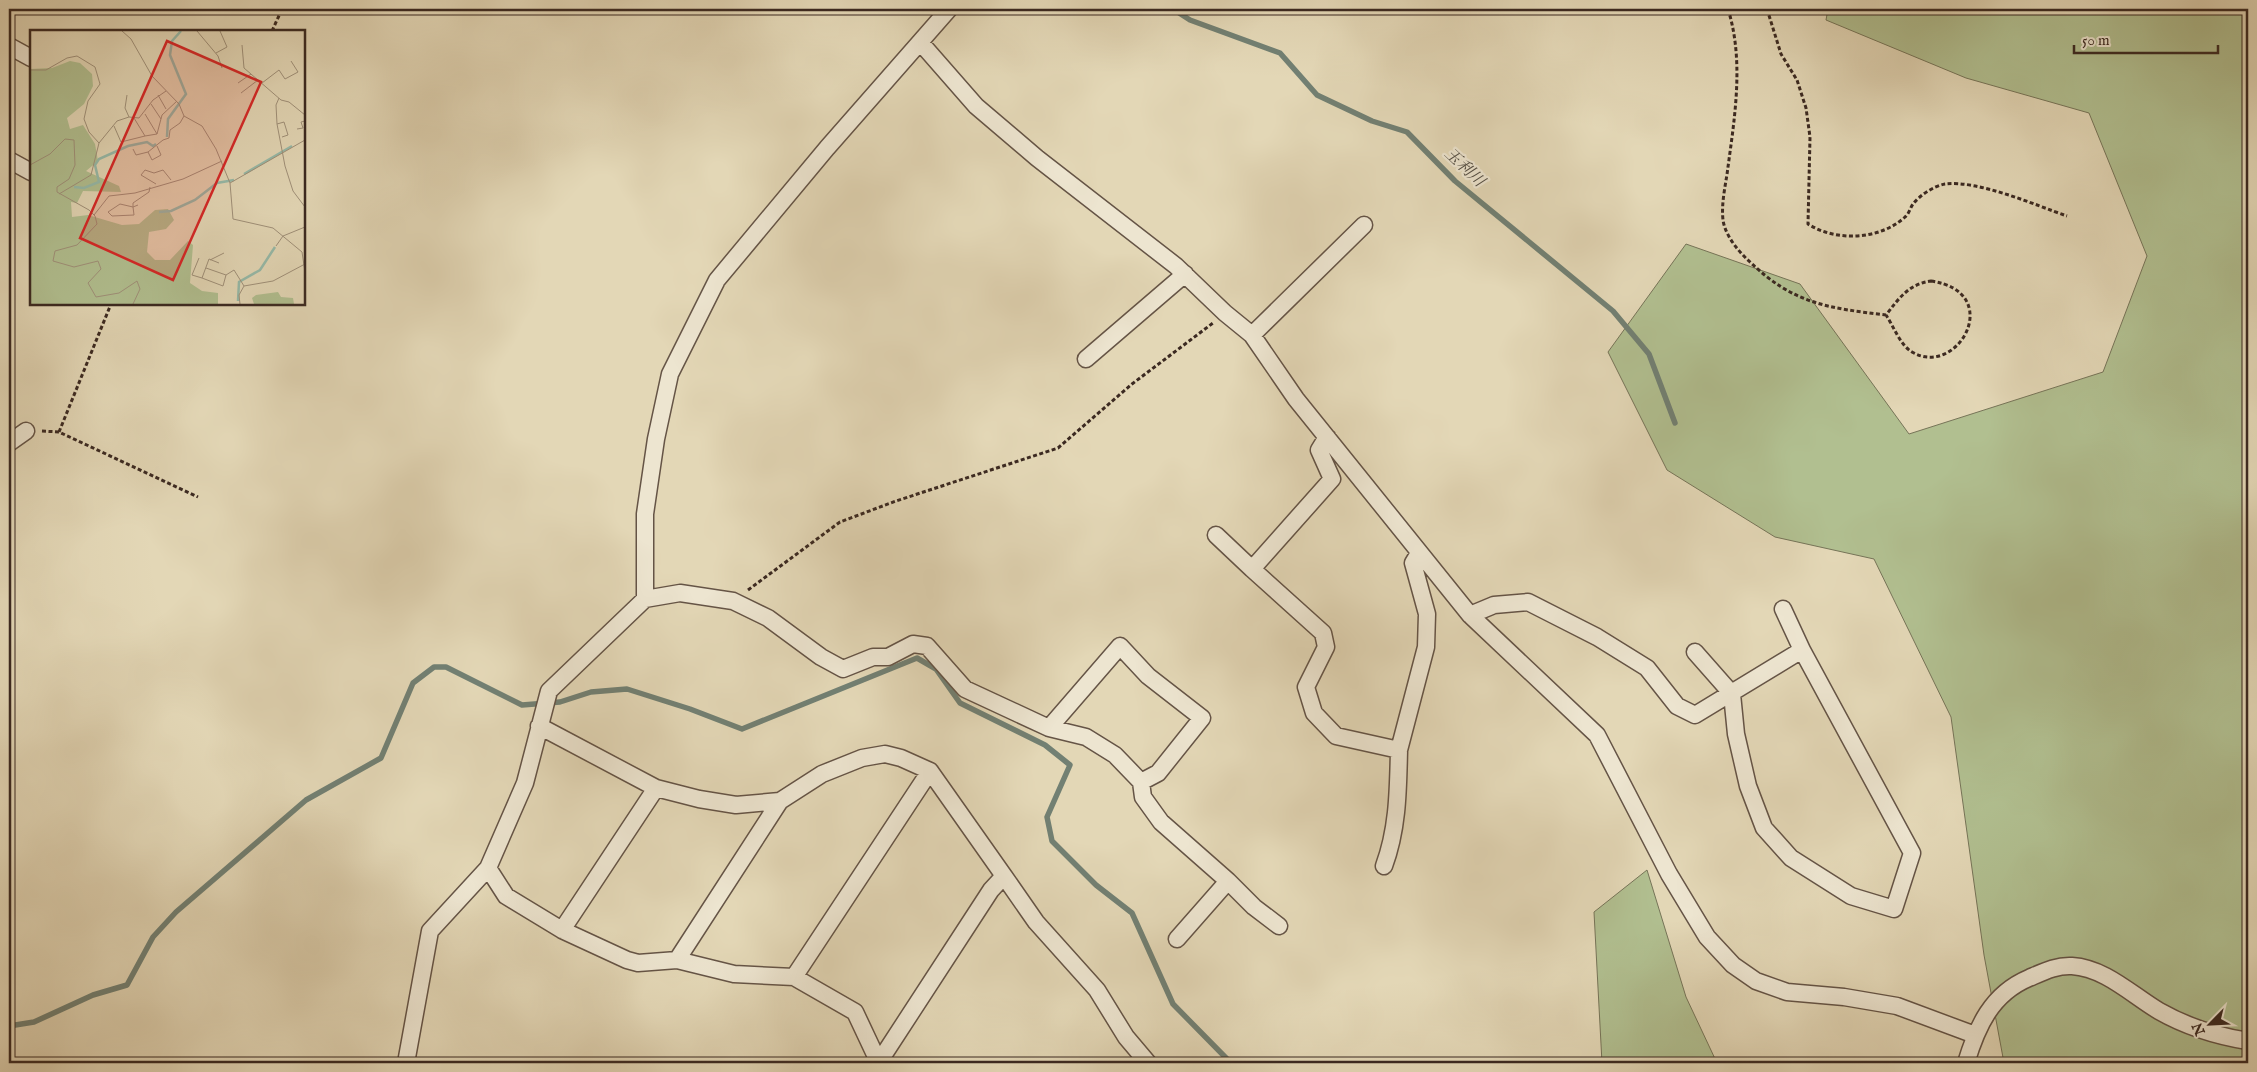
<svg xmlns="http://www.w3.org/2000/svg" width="2257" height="1072" viewBox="0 0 2257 1072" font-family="'IM FELL English','Noto Serif JP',serif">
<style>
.green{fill:#b1bf90;stroke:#767458}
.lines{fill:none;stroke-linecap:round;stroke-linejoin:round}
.stream{stroke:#728073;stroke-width:5.5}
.street-casing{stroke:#655446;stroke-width:19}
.path{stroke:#3b2921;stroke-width:3;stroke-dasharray:4 2.5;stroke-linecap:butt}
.street{stroke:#ede5d0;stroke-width:16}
.labels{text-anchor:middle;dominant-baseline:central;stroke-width:4.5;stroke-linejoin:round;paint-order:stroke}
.water-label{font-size:16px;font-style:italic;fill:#524d43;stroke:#ede5d0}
.inset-river{fill:none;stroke:#96baa9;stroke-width:2.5}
.inset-road{fill:none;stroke:#a0917a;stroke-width:1}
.view{fill:#d62828;fill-opacity:0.15;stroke:#d62828;stroke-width:2.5}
.inset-edge{fill:none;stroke:#3b2921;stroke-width:2.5}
</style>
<rect width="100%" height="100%" fill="#e3d7b6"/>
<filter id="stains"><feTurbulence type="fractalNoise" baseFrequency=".004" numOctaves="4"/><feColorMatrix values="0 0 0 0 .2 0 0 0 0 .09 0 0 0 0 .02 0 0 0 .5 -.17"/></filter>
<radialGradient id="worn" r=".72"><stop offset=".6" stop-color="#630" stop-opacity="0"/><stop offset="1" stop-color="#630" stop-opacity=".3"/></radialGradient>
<path class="green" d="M1828 9H2248V1063H2004L1984 955 1951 717 1874 559 1775 537 1667 470 1608 352 1686 244 1800 284 1909 434 2103 372 2147 256 2089 113 1966 78 1826 20Z
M1647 870 1686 997 1717 1063H1602L1594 912Z"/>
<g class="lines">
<path class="stream" d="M1173 9 1190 20 1280 53 1317 95 1372 121 1407 132 1455 181 1613 311 1649 354 1675 423
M9 1026 34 1022 93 995 127 985 153 937 176 912 306 800 381 758 413 683 434 667H446L522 705 560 702 591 692 627 689 690 709 742 729 917 658 936 669 960 703 1045 745 1070 765 1047 817 1052 841 1096 885 1132 913 1173 1004 1231 1063"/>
<defs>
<path id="street" d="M920 42 976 106 1037 158 1176 266 1225 313 1252 335 1296 399 1470 615 1597 735 1669 874 1707 937 1733 965 1756 981 1787 992 1844 997 1897 1006 1975 1035
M9 46 31 58
M9 160 31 172
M1252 335 1364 225
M1086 359 1185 274
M1327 437 1319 450 1332 479 1252 569 1323 633 1326 647 1306 687 1314 713 1336 736 1399 750 1426 647 1427 614 1413 563 1419 553
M9 443 26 431
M1216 535 1252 569
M645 599V514L656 439 670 374 717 280 827 148 949 9
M1783 609 1802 650
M1470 615 1494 605 1528 602 1597 637 1647 668 1677 706 1695 715 1802 650 1912 853 1894 909 1851 896 1791 858 1764 828 1748 786 1736 734 1732 694 1695 652
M539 726 656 788 699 799 736 805 780 801 822 774 862 758 885 754 901 758 930 771 1004 876 991 890 879 1062
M1141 782 1143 797 1161 822 1228 881 1177 939
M1384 866C1398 828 1398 790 1399 750
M488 868 506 896 562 930 627 960 638 963 677 960 734 974 794 977 855 1012 879 1063
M1004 876 1036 922 1097 990 1126 1037 1148 1063
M1228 881 1254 907 1279 926
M562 930 656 788
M677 960 780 801
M794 977 930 771
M406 1063 430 931 488 868 525 783 549 691 645 599 680 593 733 601 768 618 821 657 843 669 873 657H888L913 644 927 646 965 689 1049 728 1086 737 1115 755 1141 782 1158 773 1202 718 1148 676 1120 646 1049 728
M1966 1063C1977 1027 1991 994 2029 978 2043 972 2057 965 2072 966 2105 968 2132 995 2159 1011 2187 1027 2217 1036 2248 1041"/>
</defs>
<use href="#street" class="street-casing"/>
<path class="path" d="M1728 9C1744 60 1735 115 1728 167 1726 184 1721 202 1723 220 1725 235 1738 251 1749 261 1793 304 1828 308 1886 315
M1767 9 1781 54 1797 80 1806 108 1810 137 1808 224C1836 242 1880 240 1905 217 1909 214 1910 208 1913 204 1920 195 1934 186 1945 184 1979 180 2035 205 2067 216
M272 31 282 9
M1931 281C2006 292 1958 379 1912 352 1900 345 1894 327 1886 315 1899 298 1909 284 1931 281Z
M42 431 59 432 198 497
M59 432 111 304
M748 590 840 522 896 501 1058 448 1132 384 1213 323"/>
<use href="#street" class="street"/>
</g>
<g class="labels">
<g class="water-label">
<text transform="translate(1464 168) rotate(43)">玉利川</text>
</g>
</g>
<g transform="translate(30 30)">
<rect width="275" height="275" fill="#e3d7b6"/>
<path d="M40 31 50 33 62 44 63 56 54 74 37 88 40 99 53 95 65 114 68 131 56 141 89 156 91 162 53 161 47 173 41 172 42 187 58 185 92 195 109 194 125 180 138 179 144 190 136 199 119 202 117 222 125 230H140L158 211 163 215 160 253 172 261 188 263V274H0V39L22 38ZM248 262 251 267 263 268 264 274H224L222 268 226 265Z" fill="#b1bf90"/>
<path class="inset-river" d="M137 107 138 89 156 64 140 25 142 11 151 1M214 144 262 116M44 157 54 158 69 152 65 135 69 129 98 116 117 112 123 116 126 114M129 182 141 181 165 170 187 153 204 150M208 271 209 252 230 240 245 217"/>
<path class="inset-road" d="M92 1 101 9 122 46 149 74 154 86 150 93 140 100 139 108 133 110 118 122 122 130 131 125 127 116M167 1 188 26 192 38M212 15 214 38 251 70 259 72 275 85M186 23 197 17 190 1M0 40H16L37 28 47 26 65 37 70 54 58 71 54 89 59 102 69 113M208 53 221 44M232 53 249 40 255 49 268 42 261 31M211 63 228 50M97 65 95 78 99 87M128 65 136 79M249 68 246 75 247 94 255 136 263 161 275 177M121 74 131 89M115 84 127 104M154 86 172 96 186 119 200 153 203 189 243 198 272 222 275 242M104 88 115 106 127 104 132 85 147 71M247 94 254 92 258 105 252 107M84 96 91 112 115 106M267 99 273 98 271 92 275 91M103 119 106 125 118 122M0 135 20 124 35 109 44 110 45 135 39 149 27 157V162L59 180 65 186 67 194 47 215 25 221 23 231 44 237 68 231 71 239 58 253 66 267 89 263 107 251 110 259 103 274M200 153 275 110M126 154 111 145 115 140 124 143 133 140 141 150M29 164 61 145 69 113 87 91 99 87 109 88 123 70 136 61M108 175 103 177 90 174 78 182 82 186 104 185 103 177V173L119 162 120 157M64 185 79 166 105 163 153 149 192 131M246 216 253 206 275 197M169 228 162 245 172 248M180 230 194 223M189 233 179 229 172 248 193 256 196 245M176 238 196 245M196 245 204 240 214 256 243 251 275 234M210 274 209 265 214 256"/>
<path class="view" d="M137 11 231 52 143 250 50 208Z"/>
<rect width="275" height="275" class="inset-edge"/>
</g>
<rect width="2257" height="1072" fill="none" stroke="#e3d7b6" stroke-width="30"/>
<rect x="10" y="10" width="2237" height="1052" fill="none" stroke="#3b2921" stroke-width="2.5"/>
<rect x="15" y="15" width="2227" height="1042" fill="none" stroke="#3b2921"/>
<g transform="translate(2210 1024) rotate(246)" stroke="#ede5d0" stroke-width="4" paint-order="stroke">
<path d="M0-4L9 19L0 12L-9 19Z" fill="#3b2921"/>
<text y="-8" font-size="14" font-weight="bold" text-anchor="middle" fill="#3b2921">N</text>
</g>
<path d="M2074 45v8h144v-8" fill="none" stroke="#3b2921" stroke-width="2.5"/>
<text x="2082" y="45" font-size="15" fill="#3b2921" stroke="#ede5d0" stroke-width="4" paint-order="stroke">50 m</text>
<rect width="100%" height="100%" filter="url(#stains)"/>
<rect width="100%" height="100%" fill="url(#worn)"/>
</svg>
